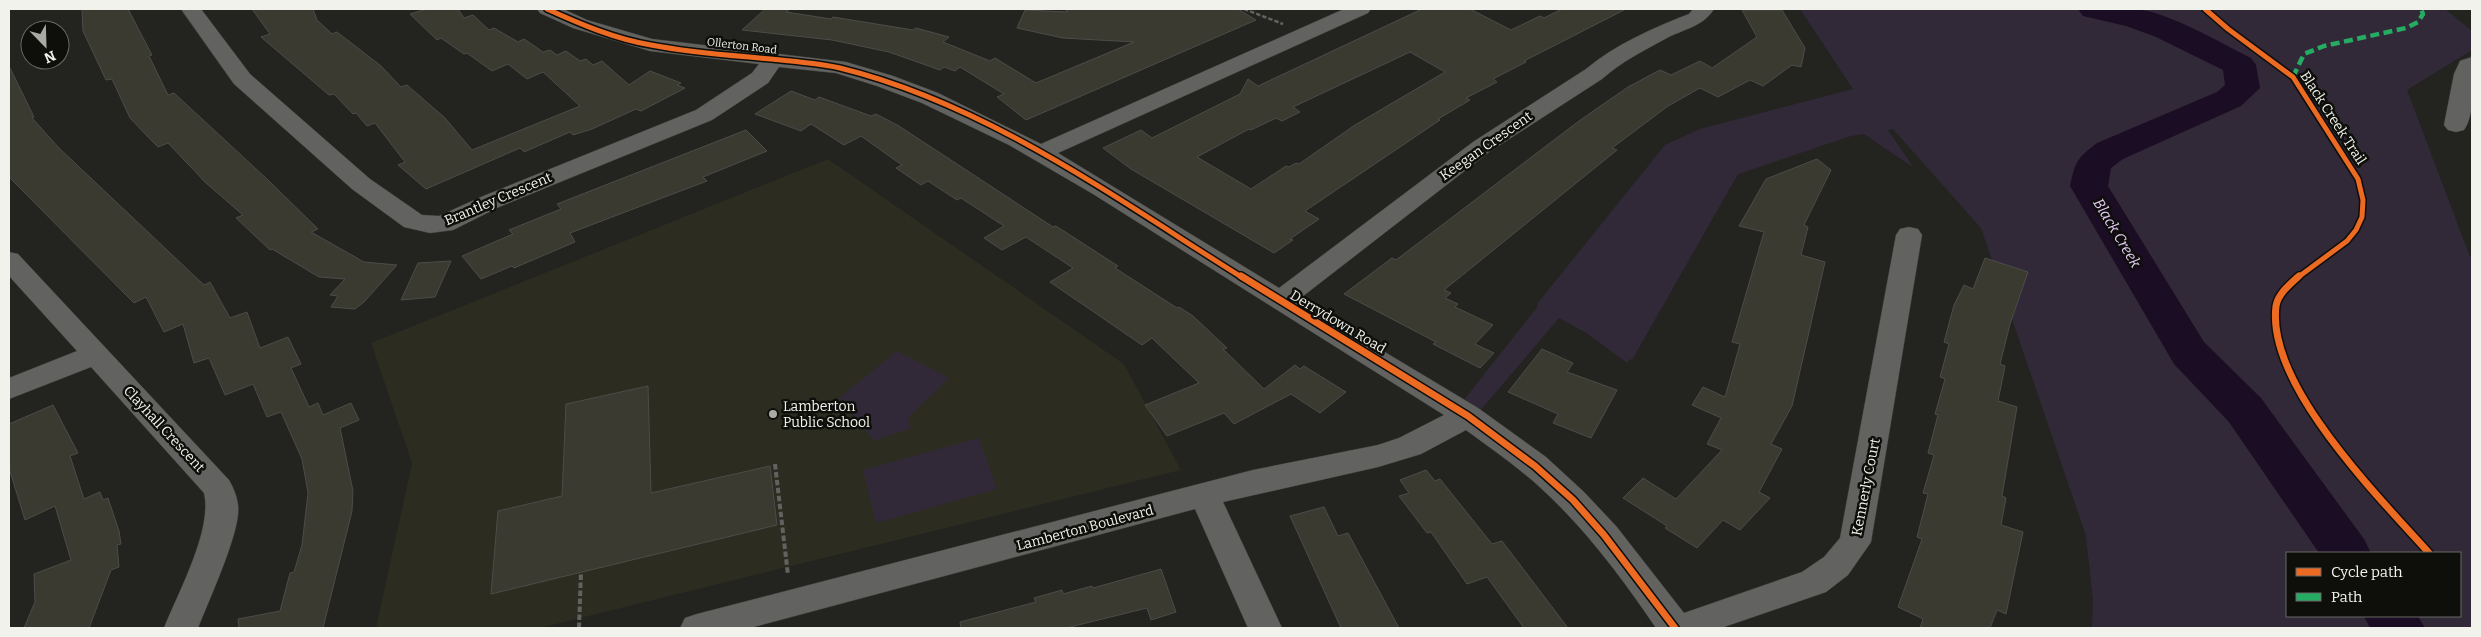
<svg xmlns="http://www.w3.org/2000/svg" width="2481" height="637" viewBox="0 0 2481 637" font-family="Bitter,serif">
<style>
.built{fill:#2c2c20}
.green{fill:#322938;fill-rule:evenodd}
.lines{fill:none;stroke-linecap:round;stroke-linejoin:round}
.river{fill:#1b0d24;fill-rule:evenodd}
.building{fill:#3a3a31;stroke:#4c4c49;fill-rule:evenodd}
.minor-casing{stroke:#3e3e3a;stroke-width:1}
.path-far1{stroke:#626260;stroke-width:2.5;stroke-dasharray:4.5 2;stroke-linecap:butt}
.path{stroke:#626260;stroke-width:4;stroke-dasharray:5.5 2.5;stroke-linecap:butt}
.minor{fill:#626260;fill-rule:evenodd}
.quiet{stroke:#26ab63;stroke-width:4.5;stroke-dasharray:9 4.5;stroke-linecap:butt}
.cycleway-far1-casing{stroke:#0e0e0a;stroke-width:8}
.cycleway-casing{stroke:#0e0e0a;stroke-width:10}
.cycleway-far1{stroke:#ed6a23;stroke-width:5}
.cycleway{stroke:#ed6a23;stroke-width:7}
.poi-dot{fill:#aaaaa5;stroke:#0e0e0a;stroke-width:2}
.labels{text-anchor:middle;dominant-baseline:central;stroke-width:5;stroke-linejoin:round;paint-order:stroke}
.far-street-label{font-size:11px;fill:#f2f2ed;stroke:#0e0e0a}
.street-label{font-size:14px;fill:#f2f2ed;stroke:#0e0e0a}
.poi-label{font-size:14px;fill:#f2f2ed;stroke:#0e0e0a;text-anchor:start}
.water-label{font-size:15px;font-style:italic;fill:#e6ccfa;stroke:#0e0e0a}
</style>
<rect width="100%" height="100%" fill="#23231f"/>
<path class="built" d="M828 159 1124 364 1181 470 540 628H376L412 463 371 343Z"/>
<path class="green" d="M1800 9H2445L2472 31V50L2407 90 2470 257H2472V628H2092L2093 600 2086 536 1981 228 1893 129 1888 130 1914 168 1864 134 1851 136 1738 174 1632 360 1630 359 1627 363 1588 334 1559 318 1479 412 1463 401 1538 306 1537 304 1665 145 1700 129 1853 89ZM2287 553H2460V616H2287Z
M897 351 949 378 908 418 911 428 874 441 839 398Z
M979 438 997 489 876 523 863 470Z"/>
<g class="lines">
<path class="river" d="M2078 9C2096 8 2118 7 2136 9 2168 12 2221 43 2251 58L2256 65 2260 88 2241 106 2123 159 2111 168 2108 186 2204 342 2261 398 2364 539 2371 553H2319L2229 422 2174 364 2070 186C2075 162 2077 158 2097 143L2217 92 2225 85 2223 70 2156 37 2126 26 2083 16Z
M2364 616H2418L2425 628H2370Z"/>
</g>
<path class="building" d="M82 9H128L152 55 149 56 168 95 174 93 268 180 318 229 311 232 364 262 397 265 364 302 355 309 331 307 338 296 330 295 345 279 319 277 272 249 270 250 236 218 243 215 206 183 168 143 158 147 148 137 130 118 112 79 106 80 83 31Z
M252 9H313L317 20 332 34 337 32 381 66 401 87 407 85 445 118 472 150 580 106 543 72 527 79 508 64 492 71 467 53 464 54 441 38 437 40 410 14 427 9H458L464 18 473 15 489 30 494 28 518 42 524 39 543 52 550 50 557 55 566 51 580 61 586 59 593 65 602 61 629 85 650 71 681 83 677 85 685 88 641 111 636 109 592 129 573 135 570 132 524 152 520 148 426 189 398 165 405 162 375 123 367 126 356 113 353 114 334 94 329 95 261 37 270 34Z
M765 9H790L786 12 831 19 833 17 913 30 916 28 949 37 943 42 990 61 995 58 1036 83 1134 42 1063 38 1017 28 1025 10 1067 12 1066 9H1238L1256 20 1026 120 997 97 1004 94 960 67 955 71 944 67 940 70 889 52 832 40 742 30Z
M1422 9H1470L1511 30 1540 16 1544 18 1562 9H1626L1524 61 1526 62 1493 79 1497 82 1466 98 1470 100 1438 119 1440 120 1305 211 1319 219 1290 239 1293 240 1274 253 1131 169 1103 148 1141 130 1152 138 1240 94 1248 79 1258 86ZM1410 52 1445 72 1355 125 1299 164 1296 163 1289 167 1286 166 1251 189 1197 157 1249 129 1251 130 1276 118 1282 121 1300 112 1293 107Z
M1742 10H1782L1805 48 1801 67 1792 65 1763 86 1750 80 1718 97 1700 88 1668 106 1612 148 1617 150 1444 290 1451 293 1445 298 1458 304 1455 307 1493 325 1475 344 1494 353 1480 368 1433 344 1436 342 1344 294 1392 258 1396 260 1579 121 1628 87 1660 70 1671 75 1700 61 1712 68 1757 37Z
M9 66 34 117 32 118 59 148 204 285 210 282 230 318 247 312 260 348 288 337 301 364 291 368 309 407 318 403 323 415 351 403 359 420 340 428 353 491 352 511 323 628H239L238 619 280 611 290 573 294 572 302 545 308 493 302 459 281 412 267 417 253 384 225 395 209 358 194 363 183 324 164 332 146 297 134 303 9 177Z
M791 91 815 100 819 97 871 116 876 114 899 126 1053 227 1056 226 1118 266 1115 268 1177 308 1179 307 1193 316 1227 348 1223 349 1264 389 1295 365 1300 369 1304 366 1346 392 1320 413 1291 394 1234 424 1224 413 1167 436 1145 405 1199 383 1152 338 1142 345 1050 282 1073 268 1026 237 1002 250 984 238 1004 226 961 198 957 200 928 181 921 185 896 168 902 165 861 136 844 145 811 124 801 131 755 114Z
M746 130 767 151 703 177 707 181 570 233 575 242 514 268 512 266 481 279 462 256 513 234 509 230 561 209 557 204Z
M1817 159 1831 170 1804 225 1808 227 1801 255 1825 262 1792 406 1771 444 1782 449 1759 492 1770 498 1740 530 1723 520 1697 548 1665 528 1667 526 1623 498 1643 478 1676 499 1722 450 1707 444 1721 418 1692 405 1703 387 1725 397 1740 344 1732 342 1764 232 1739 226 1766 179Z
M1985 258 2028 272 2010 324 2000 364 2005 366 1998 401 2017 407 2002 496 2006 498 2001 525 2023 532 2006 614 1997 610 1990 628H1920L1923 619 1898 607 1922 539 1917 537 1928 494 1923 493 1934 455 1928 453 1938 415 1935 414 1945 379 1940 377 1949 344 1944 342 1954 305 1964 285 1973 289Z
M451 261 435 297 401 300 418 263Z
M1542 349 1573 363 1567 372 1617 390 1591 438 1553 423 1558 414 1508 392Z
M648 386 651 493 770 466 777 525 491 594 498 511 562 496 566 404Z
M53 405 78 453 70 456 84 499 100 492 103 500 108 498 119 531 121 544 117 545 119 567 111 570 89 628H24L35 602 34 574 71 560 55 506 25 520 9 468V424Z
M1426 470 1435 481 1440 479 1492 544 1502 541 1568 628H1524L1487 577 1467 584 1431 532 1427 533 1399 496 1409 493 1400 480Z
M1324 507 1338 536 1348 533 1399 628H1341L1290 516Z
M1161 569 1176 612 1151 620 1147 608 1066 628H961L960 622 1036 602 1034 598 1062 590 1063 594 1092 586 1093 588Z"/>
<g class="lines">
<defs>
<path id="minor" d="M181 9H201L250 74 370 179 422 215 439 216 481 197 696 110 752 73 759 64 650 51 573 28 540 13 537 9H563L587 20 652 39 846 62 893 76 938 93 1041 144 1344 9H1371L1368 13 1058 153 1279 288 1473 142 1586 69C1616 44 1653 28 1689 14L1693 9H1714C1703 27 1683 29 1665 39 1643 51 1621 62 1602 79L1489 152 1298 300 1478 408 1546 457 1584 492 1616 526 1684 613 1802 572 1824 557 1840 538 1896 235 1900 229 1909 227 1918 229 1922 235 1871 542 1848 575 1826 592 1721 628H1656C1621 576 1581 523 1533 481 1512 463 1489 447 1466 430L1421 454 1378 467 1223 502 1282 628H1248L1195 509 750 628H680L685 618 697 614 1253 470 1378 445 1399 438 1444 415 1093 194 1009 145 922 103 877 86 836 73 779 67 768 83 712 120 499 207 453 230 430 233 404 227 352 189 234 84Z
M2472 57C2472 77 2476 113 2464 130L2456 132 2448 130 2444 125 2454 74 2460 61Z
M9 252 18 254 229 480C233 487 237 496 238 505 242 529 208 602 198 628H164C178 593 213 529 204 493L91 367 9 399V378L77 351 9 276Z"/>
</defs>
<use href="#minor" class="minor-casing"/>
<path class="path-far1" d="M1244 9 1283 24"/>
<path class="path" d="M775 464 788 575
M579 628 581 572"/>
<use href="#minor" class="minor"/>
<path class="quiet" d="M2293 77 2304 54 2324 46 2406 28 2418 22 2423 14 2421 9"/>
<defs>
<path id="cycleway-far1" d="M547 9C580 24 615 39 651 45 697 54 744 56 791 61 807 63 824 64 840 68 987 104 1115 198 1243 278
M2205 9 2228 29 2293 77 2358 179 2363 200 2362 217 2356 230 2347 241 2297 278"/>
<path id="cycleway" d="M1241 276 1468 416 1535 466 1573 500 1604 535 1675 628
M2299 276C2290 284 2278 294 2276 306 2266 385 2380 498 2429 553"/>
</defs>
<use href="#cycleway-far1" class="cycleway-far1-casing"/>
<use href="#cycleway" class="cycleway-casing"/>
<use href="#cycleway-far1" class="cycleway-far1"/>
<use href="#cycleway" class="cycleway"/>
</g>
<circle class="poi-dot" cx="773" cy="414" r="5"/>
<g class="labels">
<g class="far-street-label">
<text transform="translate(742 46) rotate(7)">Ollerton Road</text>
</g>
<g class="street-label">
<text transform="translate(2333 118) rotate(57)">Black Creek Trail</text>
<text transform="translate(1486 146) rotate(-35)">Keegan Crescent</text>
<text transform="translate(498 199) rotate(-23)">Brantley Crescent</text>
<text transform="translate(1338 322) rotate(31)">Derrydown Road</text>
<text transform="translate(164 429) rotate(47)">Clayhall Crescent</text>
<text transform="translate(1866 487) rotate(-79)">Kennerly Court</text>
<text transform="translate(1085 528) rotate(-15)">Lamberton Boulevard</text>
</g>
<g class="poi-label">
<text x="783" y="406">Lamberton<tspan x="783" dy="16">Public School</tspan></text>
</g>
<g class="water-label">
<text transform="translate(2117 233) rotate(59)">Black Creek</text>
</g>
</g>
<rect width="2481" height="637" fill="none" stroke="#f2f2ed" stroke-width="20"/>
<rect x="2286" y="552" width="175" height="65" fill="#0e0e0a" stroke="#696965"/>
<rect x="2296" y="568" width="25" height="8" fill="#ed6a23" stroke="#696965"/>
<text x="2331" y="577" font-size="15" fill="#f2f2ed">Cycle path</text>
<rect x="2296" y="593" width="25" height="8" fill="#26ab63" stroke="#696965"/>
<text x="2331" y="602" font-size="15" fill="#f2f2ed">Path</text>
<g transform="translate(45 45) rotate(157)"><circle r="24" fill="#0e0e0a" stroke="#696965"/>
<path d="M0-4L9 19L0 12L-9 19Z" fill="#aaaaa5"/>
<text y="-8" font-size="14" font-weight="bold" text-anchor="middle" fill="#f2f2ed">N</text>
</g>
</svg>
